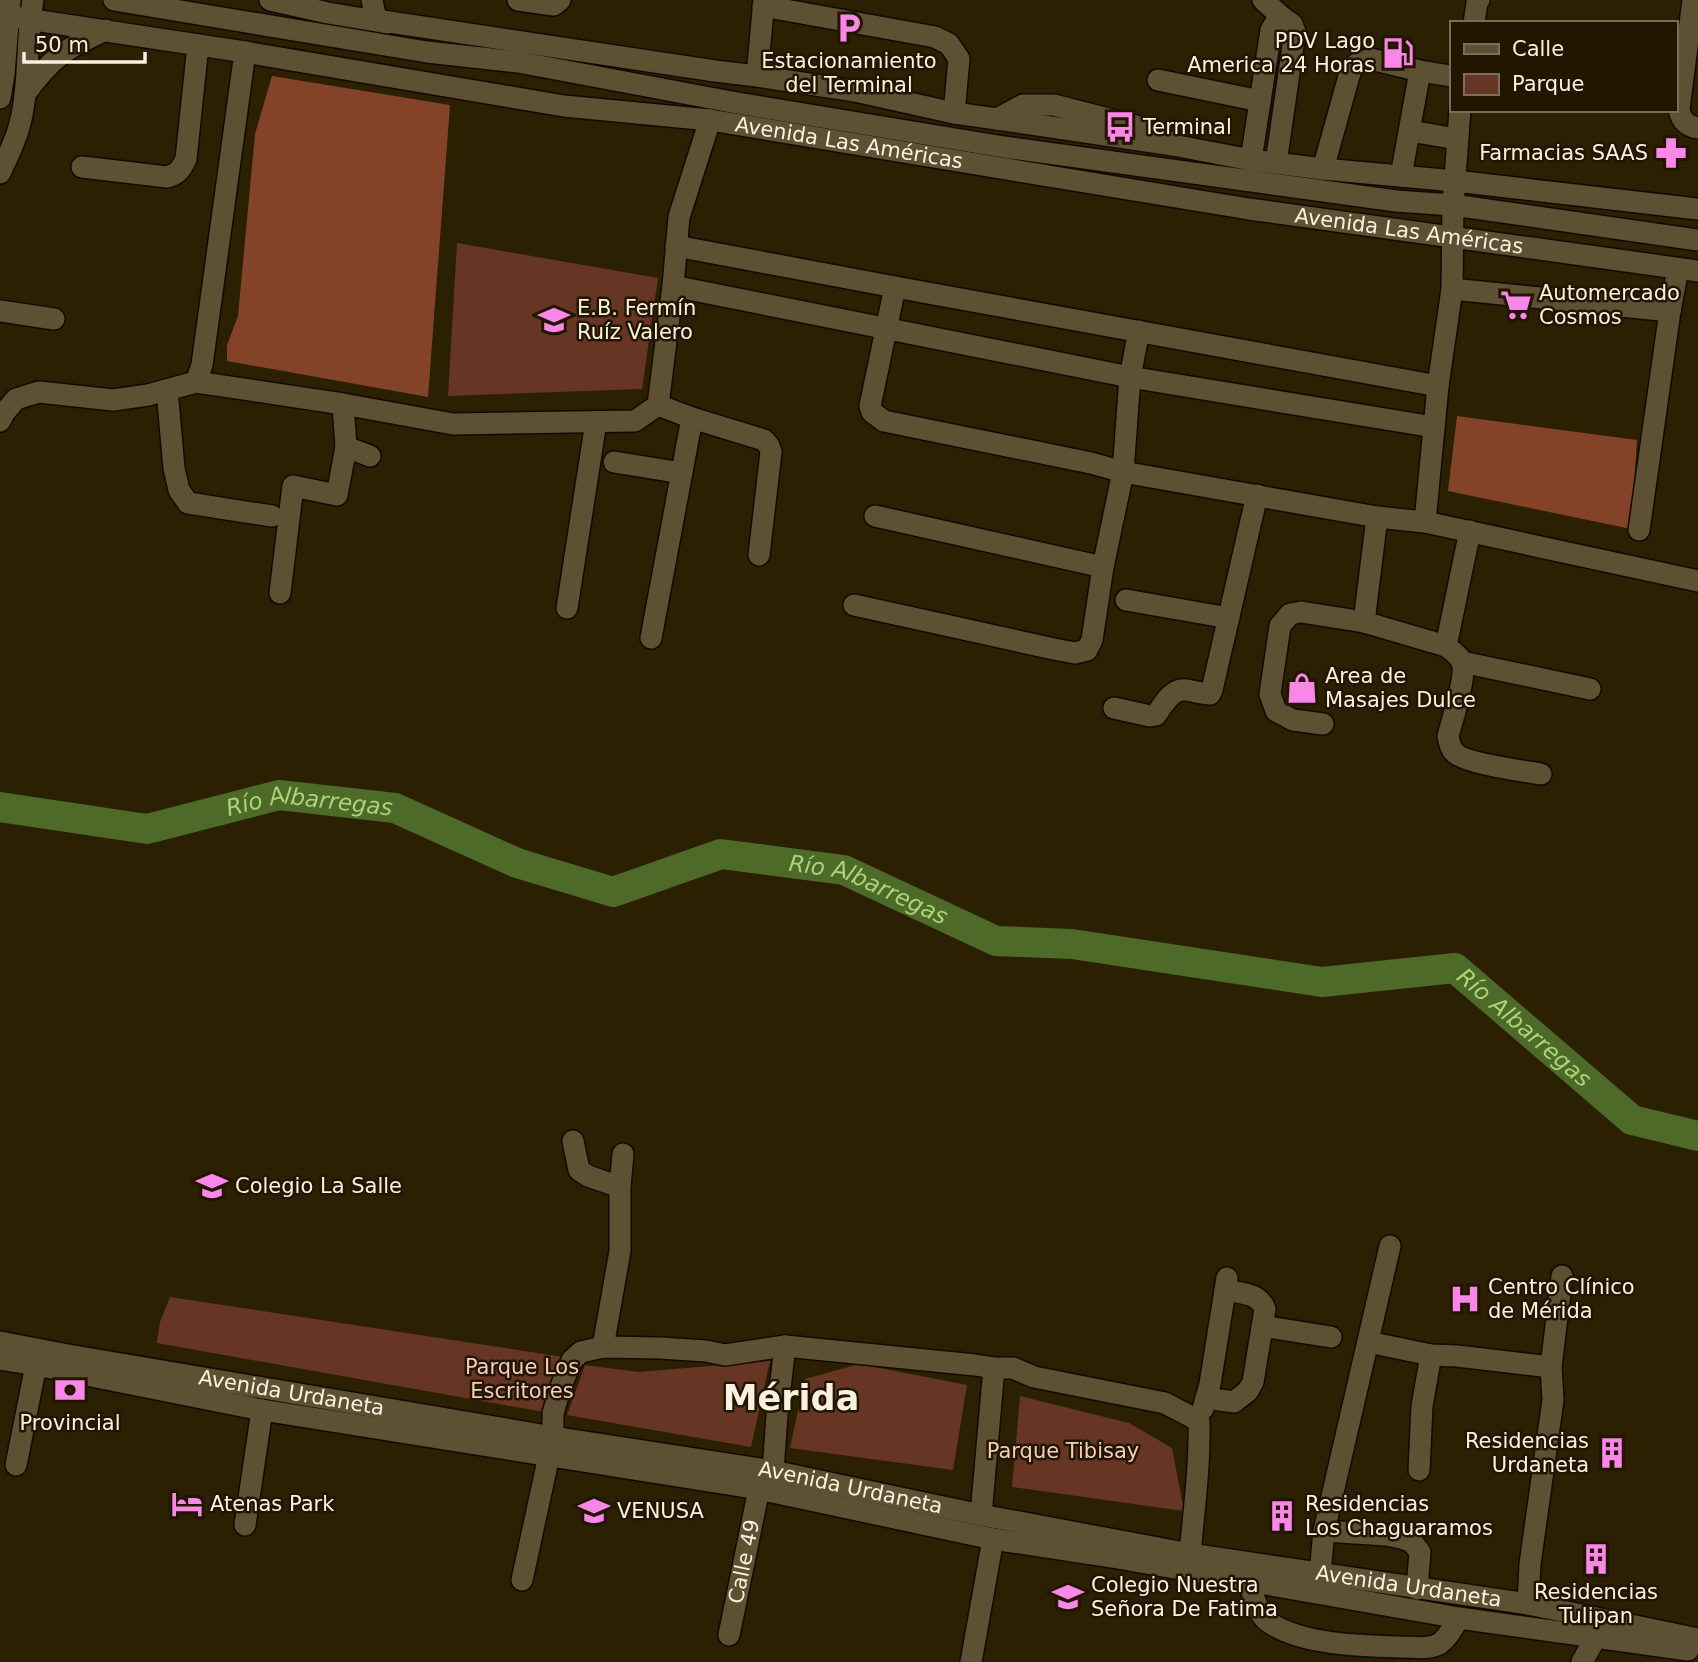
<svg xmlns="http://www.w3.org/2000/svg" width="1698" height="1662" viewBox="0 0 1698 1662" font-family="'DejaVu Sans',sans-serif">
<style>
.green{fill:#673523}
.forest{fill:#844229}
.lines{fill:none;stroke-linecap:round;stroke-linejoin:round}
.river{stroke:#4d6a29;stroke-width:30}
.minor-casing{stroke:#130900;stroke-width:24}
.minor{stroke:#5e5032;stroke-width:21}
.labels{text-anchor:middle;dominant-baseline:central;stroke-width:5;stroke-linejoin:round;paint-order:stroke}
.poi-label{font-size:21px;fill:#faf2e1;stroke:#231600;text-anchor:start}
.street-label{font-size:21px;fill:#faf2e1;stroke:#231600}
.park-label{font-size:21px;fill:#f5ccbd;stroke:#231600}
.water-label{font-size:23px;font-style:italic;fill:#a9d478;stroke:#231600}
.town-label{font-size:35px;font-weight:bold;fill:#faf2e1;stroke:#231600}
</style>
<rect width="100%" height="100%" fill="#2c2002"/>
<path class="green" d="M457 243 658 278 642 389 448 396Z
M170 1297 564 1357 551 1381 544 1412 157 1343 160 1322Z
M770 1361 751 1447 567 1415 585 1365 638 1372Z
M859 1364 967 1385 953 1470 790 1448 805 1379Z
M1020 1396 1129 1423 1172 1448 1184 1511 1012 1487Z"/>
<path class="forest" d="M272 76 450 105 428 397 227 361V345L238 316 255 134Z
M1457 416 1637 440 1631 529 1448 491Z"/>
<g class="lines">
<path class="river" id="s1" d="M0 807 147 829 279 795 395 808 517 863 613 892 721 854 844 870 996 941 1072 944 1322 982 1455 968 1632 1120 1698 1136"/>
<defs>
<g id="minor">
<path d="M114 0 427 52 518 62 737 103 1004 147 1396 201 1453 205 1698 240"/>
<path d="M270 0 328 13 388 23"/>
<path d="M372 0 376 20 715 71 757 76 855 91 954 113 997 119 1023 105H1054L1151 130 1173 145"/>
<path d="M518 0 554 5 560 0"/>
<path d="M1263 0 1282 17"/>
<path d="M1693 0 1679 109C1681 120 1686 126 1698 128"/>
<path d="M763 6 935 37 949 44 959 59 954 113"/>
<path id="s2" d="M0 15 245 52 564 106 710 120 1249 209 1698 271"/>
<path d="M1474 23 1477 3 1479 0"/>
<path d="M757 76 764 0"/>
<path d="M1158 80 1260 101"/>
<path d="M25 94C51 58 66 48 106 30"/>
<path d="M0 98 4 74 10 0"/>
<path d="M997 119 1173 145 1251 160 1323 169 1455 181 1698 209"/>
<path d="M1410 131 1457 139"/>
<path d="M1251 160 1271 30 1276 22 1282 17 1292 24 1295 32 1276 163"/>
<path d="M82 167 167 177C178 174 181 169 186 159L198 45"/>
<path d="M1323 169 1351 69 1358 63 1371 59 1420 71 1451 76"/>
<path d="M0 173C7 158 15 142 19 127 30 89 26 40 33 0"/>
<path d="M1401 176 1420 71"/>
<path d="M676 246 895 287"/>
<path d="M673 286 1130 377 1434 427"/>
<path d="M1452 289 1670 311 1678 269"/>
<path d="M0 311 54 319"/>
<path d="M196 382 202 365 245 52"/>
<path d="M1438 386 895 287 870 406 872 412 884 421 1091 463 1123 472 1377 517 1425 522 1698 581"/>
<path d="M167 390 174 468 179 490 188 503 272 516"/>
<path d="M658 405 692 418 764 440 769 446 771 452 759 555"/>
<path d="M0 421 4 413 16 399 39 392 113 400 148 395 196 382 343 404 453 424 635 421 658 405 673 286 679 217 710 120"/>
<path d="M346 447 370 456"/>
<path d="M614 462 682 473"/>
<path d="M875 516 1103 567"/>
<path d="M1425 522 1438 386 1452 289 1453 205 1460 110"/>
<path d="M1639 530 1670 311"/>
<path d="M280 593 293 486 337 495 346 447 343 404"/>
<path d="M1126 600 1229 618"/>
<path d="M854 605 1054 649 1075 653 1087 650 1092 640 1103 567 1123 472 1130 377 1139 331"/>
<path d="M567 608 596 422"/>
<path d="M1364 622 1377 517"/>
<path d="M651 638 692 418"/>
<path d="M1446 646 1470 531"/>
<path d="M1462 662 1590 689"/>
<path d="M1114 708 1150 716 1156 715C1163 705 1172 688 1186 690 1194 691 1201 694 1210 694L1212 690 1257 495"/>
<path d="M1323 724 1293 720 1276 711 1270 694 1280 626 1290 614 1301 612 1364 622 1446 646C1452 651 1459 655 1462 662 1467 675 1452 721 1448 736 1449 742 1450 747 1454 752 1463 763 1523 771 1541 774"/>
<path d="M573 1141 579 1170 588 1176 620 1187V1251L603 1347"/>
<path d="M620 1187 623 1154"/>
<path d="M1262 1326 1331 1337"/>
<path id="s3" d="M0 1342 68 1355 553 1437 773 1471 981 1515 1190 1554 1528 1604 1698 1639"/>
<path d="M1368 1342 1431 1355 1457 1356 1551 1367"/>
<path d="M0 1359 36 1365 262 1410 759 1489 993 1539 1112 1557 1459 1618 1688 1650"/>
<path d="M1206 1398 1234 1402 1248 1391 1253 1382 1265 1309C1259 1293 1241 1293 1225 1290"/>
<path d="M1203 1409 1210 1384 1227 1278"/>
<path d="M16 1465 36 1365"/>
<path d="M1419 1470 1422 1406 1431 1355"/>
<path d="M773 1471 777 1415 785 1346"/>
<path d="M981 1515 994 1368"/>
<path d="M245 1525 262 1410"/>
<path d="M1324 1531 1386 1535 1401 1538 1412 1542 1420 1552 1417 1589"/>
<path d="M1320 1574 1324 1531 1390 1246"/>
<path d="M522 1580 553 1437V1413L561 1386 572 1360 581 1352 603 1347 660 1348 706 1351 725 1355 785 1346 975 1365 994 1368H1013L1034 1377 1165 1403 1199 1421C1200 1466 1194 1510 1190 1554"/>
<path d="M1248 1581C1253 1594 1258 1616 1270 1623 1303 1645 1363 1646 1402 1647 1413 1647 1428 1650 1439 1644 1448 1638 1453 1627 1459 1618"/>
<path d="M1528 1604 1530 1564 1553 1400 1551 1367 1562 1276"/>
<path id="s4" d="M729 1635 759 1489"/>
<path d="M971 1662 993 1539"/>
<path d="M1582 1662 1596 1637"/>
</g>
</defs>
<use href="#minor" class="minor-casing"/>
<use href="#minor" class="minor"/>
</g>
<defs>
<symbol id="parking-bare" viewBox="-9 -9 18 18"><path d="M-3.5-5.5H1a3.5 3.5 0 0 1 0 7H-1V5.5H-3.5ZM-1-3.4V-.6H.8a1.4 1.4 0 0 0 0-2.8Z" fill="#fa87e7" stroke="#231600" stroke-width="2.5" paint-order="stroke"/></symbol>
<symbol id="fuel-bare" viewBox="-9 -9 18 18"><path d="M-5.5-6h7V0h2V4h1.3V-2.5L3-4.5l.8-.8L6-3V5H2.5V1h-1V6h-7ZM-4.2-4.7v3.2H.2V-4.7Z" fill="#fa87e7" stroke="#231600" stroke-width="2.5" paint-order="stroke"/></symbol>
<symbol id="bus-bare" viewBox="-9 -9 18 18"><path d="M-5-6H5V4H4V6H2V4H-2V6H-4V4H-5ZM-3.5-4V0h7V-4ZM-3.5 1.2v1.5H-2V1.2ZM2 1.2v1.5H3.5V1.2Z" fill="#fa87e7" stroke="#231600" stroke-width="2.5" paint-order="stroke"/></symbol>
<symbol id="pharmacy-bare" viewBox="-9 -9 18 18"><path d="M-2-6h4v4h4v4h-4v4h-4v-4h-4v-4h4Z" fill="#fa87e7" stroke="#231600" stroke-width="2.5" paint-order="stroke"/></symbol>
<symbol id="supermarket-bare" viewBox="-9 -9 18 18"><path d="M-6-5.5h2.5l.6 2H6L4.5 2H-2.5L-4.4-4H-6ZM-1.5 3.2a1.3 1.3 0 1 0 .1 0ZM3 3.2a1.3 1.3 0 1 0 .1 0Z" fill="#fa87e7" stroke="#231600" stroke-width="2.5" paint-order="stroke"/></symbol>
<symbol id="school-bare" viewBox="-9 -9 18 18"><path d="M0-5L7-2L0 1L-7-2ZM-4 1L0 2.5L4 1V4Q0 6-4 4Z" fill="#fa87e7" stroke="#231600" stroke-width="2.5" paint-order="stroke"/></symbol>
<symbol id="shop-bare" viewBox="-9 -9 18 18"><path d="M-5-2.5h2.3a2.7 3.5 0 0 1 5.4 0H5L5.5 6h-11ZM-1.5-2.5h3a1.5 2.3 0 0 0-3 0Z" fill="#fa87e7" stroke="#231600" stroke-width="2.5" paint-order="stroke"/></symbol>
<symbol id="hospital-bare" viewBox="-9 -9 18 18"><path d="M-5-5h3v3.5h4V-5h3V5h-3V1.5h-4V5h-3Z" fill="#fa87e7" stroke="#231600" stroke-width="2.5" paint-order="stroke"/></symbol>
<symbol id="bank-bare" viewBox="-9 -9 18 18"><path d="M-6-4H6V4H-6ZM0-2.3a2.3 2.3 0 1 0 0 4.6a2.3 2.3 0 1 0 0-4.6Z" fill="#fa87e7" stroke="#231600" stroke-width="2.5" paint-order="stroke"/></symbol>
<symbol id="building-bare" viewBox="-9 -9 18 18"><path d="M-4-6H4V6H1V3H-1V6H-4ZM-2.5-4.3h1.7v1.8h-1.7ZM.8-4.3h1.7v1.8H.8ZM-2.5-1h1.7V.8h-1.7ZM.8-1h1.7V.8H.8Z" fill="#fa87e7" stroke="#231600" stroke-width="2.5" paint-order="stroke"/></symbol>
<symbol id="hotel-bare" viewBox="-9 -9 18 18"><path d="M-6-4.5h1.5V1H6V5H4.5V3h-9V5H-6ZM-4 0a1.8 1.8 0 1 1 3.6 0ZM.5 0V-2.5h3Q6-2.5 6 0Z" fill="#fa87e7" stroke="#231600" stroke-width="2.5" paint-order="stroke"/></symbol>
</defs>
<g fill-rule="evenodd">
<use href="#parking-bare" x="827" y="6" width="44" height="44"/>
<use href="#fuel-bare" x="1376" y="31" width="44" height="44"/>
<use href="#bus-bare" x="1098" y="105" width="44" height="44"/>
<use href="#pharmacy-bare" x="1649" y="131" width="44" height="44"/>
<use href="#supermarket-bare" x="1494" y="283" width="44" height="44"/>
<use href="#school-bare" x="532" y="298" width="44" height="44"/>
<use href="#shop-bare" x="1280" y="666" width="44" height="44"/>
<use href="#school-bare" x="190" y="1164" width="44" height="44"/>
<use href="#hospital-bare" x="1443" y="1277" width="44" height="44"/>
<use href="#bank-bare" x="48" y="1368" width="44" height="44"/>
<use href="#building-bare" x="1590" y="1431" width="44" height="44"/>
<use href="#hotel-bare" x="165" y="1482" width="44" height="44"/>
<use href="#school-bare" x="572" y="1489" width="44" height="44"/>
<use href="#building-bare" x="1260" y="1494" width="44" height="44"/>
<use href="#building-bare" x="1574" y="1537" width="44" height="44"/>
<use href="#school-bare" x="1046" y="1575" width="44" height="44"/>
</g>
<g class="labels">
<g class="poi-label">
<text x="1375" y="41" text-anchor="end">PDV Lago<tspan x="1375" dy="24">America 24 Horas</tspan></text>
<text x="849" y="61" text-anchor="middle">Estacionamiento<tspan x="849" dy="24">del Terminal</tspan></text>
<text x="1143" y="127">Terminal</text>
<text x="1648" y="153" text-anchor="end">Farmacias SAAS</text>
<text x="1539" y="293">Automercado<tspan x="1539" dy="24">Cosmos</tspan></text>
<text x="577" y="308">E.B. Fermín<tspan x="577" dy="24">Ruíz Valero</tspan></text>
<text x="1325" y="676">Area de<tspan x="1325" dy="24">Masajes Dulce</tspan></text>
<text x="235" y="1186">Colegio La Salle</text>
<text x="1488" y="1287">Centro Clínico<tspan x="1488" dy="24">de Mérida</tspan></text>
<text x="70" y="1423" text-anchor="middle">Provincial</text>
<text x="1589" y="1441" text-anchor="end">Residencias<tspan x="1589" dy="24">Urdaneta</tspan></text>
<text x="210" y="1504">Atenas Park</text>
<text x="1305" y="1504">Residencias<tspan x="1305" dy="24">Los Chaguaramos</tspan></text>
<text x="617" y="1511">VENUSA</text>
<text x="1091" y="1585">Colegio Nuestra<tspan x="1091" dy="24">Señora De Fatima</tspan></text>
<text x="1596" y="1592" text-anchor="middle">Residencias<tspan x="1596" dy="24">Tulipan</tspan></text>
</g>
<g class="street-label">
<text stroke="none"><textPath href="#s2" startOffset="859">Avenida Las Américas</textPath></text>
<text stroke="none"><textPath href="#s2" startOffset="1426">Avenida Las Américas</textPath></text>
<text stroke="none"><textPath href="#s3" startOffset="296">Avenida Urdaneta</textPath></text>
<text stroke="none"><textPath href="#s3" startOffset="863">Avenida Urdaneta</textPath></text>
<text stroke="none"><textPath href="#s4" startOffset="75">Calle 49</textPath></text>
<text stroke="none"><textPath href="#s3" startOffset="1430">Avenida Urdaneta</textPath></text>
</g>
<g class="park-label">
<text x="522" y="1367">Parque Los<tspan x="522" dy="24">Escritores</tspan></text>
<text x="1063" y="1451">Parque Tibisay</text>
</g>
<g class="water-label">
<text stroke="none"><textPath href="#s1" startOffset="315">Río Albarregas</textPath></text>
<text stroke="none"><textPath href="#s1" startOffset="903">Río Albarregas</textPath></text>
<text stroke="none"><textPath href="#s1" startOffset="1596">Río Albarregas</textPath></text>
</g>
<g class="town-label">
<text x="791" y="1398">Mérida</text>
</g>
</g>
<rect x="1450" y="21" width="228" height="91" fill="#231600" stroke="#796e5a" stroke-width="2"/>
<rect x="1464" y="44" width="35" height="10" fill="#5e5032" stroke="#796e5a" stroke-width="2"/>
<text x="1512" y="56" font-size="21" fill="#faf2e1">Calle</text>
<rect x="1464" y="74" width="35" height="21" fill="#673523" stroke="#796e5a" stroke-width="2"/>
<text x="1512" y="91" font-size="21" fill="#faf2e1">Parque</text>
<path d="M24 52v10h121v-10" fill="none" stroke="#faf2e1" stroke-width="3.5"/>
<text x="35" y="52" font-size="21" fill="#faf2e1" stroke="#231600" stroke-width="5" paint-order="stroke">50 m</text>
</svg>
